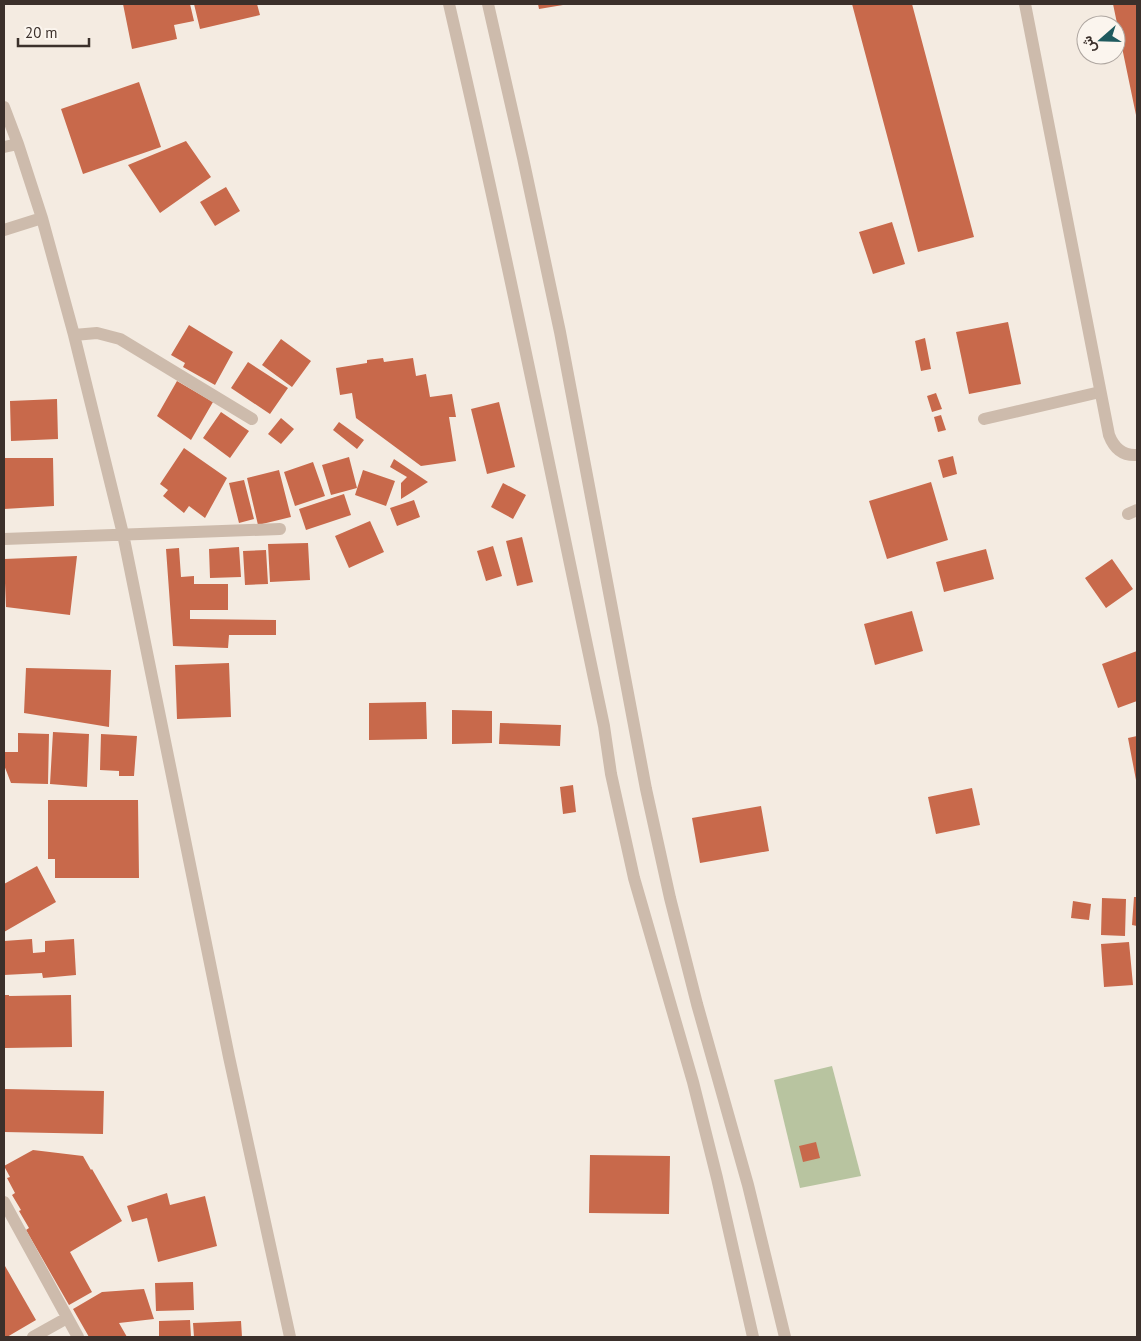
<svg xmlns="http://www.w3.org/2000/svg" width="1141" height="1341" viewBox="0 0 1141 1341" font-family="'PT Sans',Vazirmatn,sans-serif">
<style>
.green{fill:#b8c4a0}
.building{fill:#c8694b}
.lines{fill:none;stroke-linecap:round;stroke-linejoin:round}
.service{stroke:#cdbbac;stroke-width:12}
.minor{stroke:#cdbbac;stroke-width:12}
</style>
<rect width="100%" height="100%" fill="#f4ebe1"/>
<path class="green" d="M832 1066 861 1176 800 1188 774 1080Z"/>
<path class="building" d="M123 4H190L194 21 174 25 177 39 132 49Z
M194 4H257L260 15 200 29Z
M538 4H562L563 5 539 9Z
M852 4H912L974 237 918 252Z
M1113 4H1137V115H1136Z
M139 82 161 147 83 174 61 109Z
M186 141 211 177 160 213 128 165Z
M226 187 240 211 215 226 200 202Z
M892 222 905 264 873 274 859 232Z
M1008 322 1021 384 969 394 956 332Z
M189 325 233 352 215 385 183 367 185 363 171 355Z
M925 338 931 369 921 371 915 341Z
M281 339 311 361 292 387 262 365Z
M383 358 384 362 413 358 416 376 426 374 430 397 452 394 456 417H449L456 461 421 466 356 418 352 393 340 395 336 368 367 363V360Z
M248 362 288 388 270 414 231 388Z
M177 381 213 402 191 440 157 416Z
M936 393 942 409 932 412 927 396Z
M57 399 58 439 11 441 10 401Z
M499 402 515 467 487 474 471 409Z
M221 412 249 431 230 458 203 438Z
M941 415 946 430 938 432 934 417Z
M281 418 294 429 281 444 268 434Z
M339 422 364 440 357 449 333 430Z
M184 448 227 478 205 518 189 506 184 513 163 496 168 490 160 484Z
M953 456 957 474 943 478 938 460Z
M349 457 357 488 331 495 322 465Z
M4 458H53L54 506 4 509Z
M394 459 428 482 401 499V483L407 477 390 467Z
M313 462 325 496 295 506 284 472Z
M279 470 291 517 258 525 247 478Z
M363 470 395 481 386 506 355 495Z
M244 480 254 519 239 523 229 483Z
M931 482 948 540 887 559 869 501Z
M503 483 526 495 513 519 491 507Z
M344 494 351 515 306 530 299 509Z
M414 500 420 517 397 526 390 508Z
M370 521 384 552 349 568 335 536Z
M522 537 533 582 517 586 506 541Z
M308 543 310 580 270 582 268 544Z
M493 546 502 576 486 581 477 551Z
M239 547 241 577 210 578 209 549Z
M179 548 181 577 194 576V584H228V610H190V619L276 620V635H229L228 648 173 646 166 549Z
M986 549 994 579 944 592 936 562Z
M266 550 268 584 245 585 243 551Z
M77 556 70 615 6 607 4 559Z
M1112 559 1133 589 1106 608 1085 578Z
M912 611 923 651 875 665 864 624Z
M1137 651V701L1118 708 1102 664Z
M229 663 231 717 177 719 175 665Z
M26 668 111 670 109 727 24 713Z
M426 702 427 739 369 740V703Z
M452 710 492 711V743L452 744Z
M500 723 561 725 560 746 499 744Z
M53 732 89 734 87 787 50 784Z
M18 733 49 734 48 784 11 783 4 765V752H18Z
M101 734 137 736 134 776H119V771L100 770Z
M1137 736V780H1136L1128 738Z
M573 785 576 812 563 814 560 787Z
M972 788 980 825 936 834 928 797Z
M48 800H138L139 878H55V859H48Z
M761 806 769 851 700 863 692 818Z
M37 866 56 902 4 932V884Z
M1134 897H1137V926L1132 925Z
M1102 898 1126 899 1125 936 1101 935Z
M1073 901 1091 904 1089 920 1071 918Z
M32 939 33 953 45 952V941L74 939 76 975 43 978 42 973 4 975V941Z
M1129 942 1133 985 1104 987 1101 944Z
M4 995H9V996L71 995 72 1047 4 1048Z
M4 1089 104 1091 103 1134 4 1132Z
M816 1142 820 1158 803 1162 799 1146Z
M33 1150 83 1156 91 1170 92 1169 122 1221 70 1252 92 1292 69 1305 26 1230 29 1228 19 1211 21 1210 12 1195 15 1193 7 1178 10 1177 4 1166Z
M590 1155 670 1156 669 1214 589 1213Z
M167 1193 170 1205 205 1196 217 1246 158 1262 147 1218 132 1222 127 1206Z
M4 1266H5L36 1320 7 1337H4Z
M193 1282 194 1310 156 1311 155 1283Z
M144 1289 154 1319 119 1323 127 1337H89L73 1309 102 1292Z
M190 1320 191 1337H159V1321Z
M241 1321 242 1337H194L193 1323Z"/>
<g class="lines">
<path class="service" d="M984 419 1100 392
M1128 514 1137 510"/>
<path class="minor" d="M449 4C505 244 553 485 604 726L611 774 634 878 693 1082 717 1178 753 1337
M488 4 523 158 560 332 646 789 670 898 697 1004 748 1185 785 1337
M1025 4 1109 435C1114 448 1123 456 1137 455
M4 107 18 144 42 218 74 335 123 534 229 1057 290 1337
M4 147 18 144
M4 230 42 218
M74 335 97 333 120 339 252 419
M4 539 280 529
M4 1202 78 1337
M33 1337 67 1318"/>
</g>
<rect width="1141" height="1341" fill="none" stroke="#3b302b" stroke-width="10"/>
<g transform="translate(1101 40) rotate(250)"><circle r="24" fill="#fbf5ee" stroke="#aea6a0"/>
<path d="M0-4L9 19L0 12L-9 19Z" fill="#1f5a5e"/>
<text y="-8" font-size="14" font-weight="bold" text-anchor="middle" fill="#3b302b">ش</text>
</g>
<path d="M18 38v8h71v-8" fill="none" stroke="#3b302b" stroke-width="2.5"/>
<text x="25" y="38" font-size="15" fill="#3b302b" stroke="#fbf5ee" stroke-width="4" paint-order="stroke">20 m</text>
</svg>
